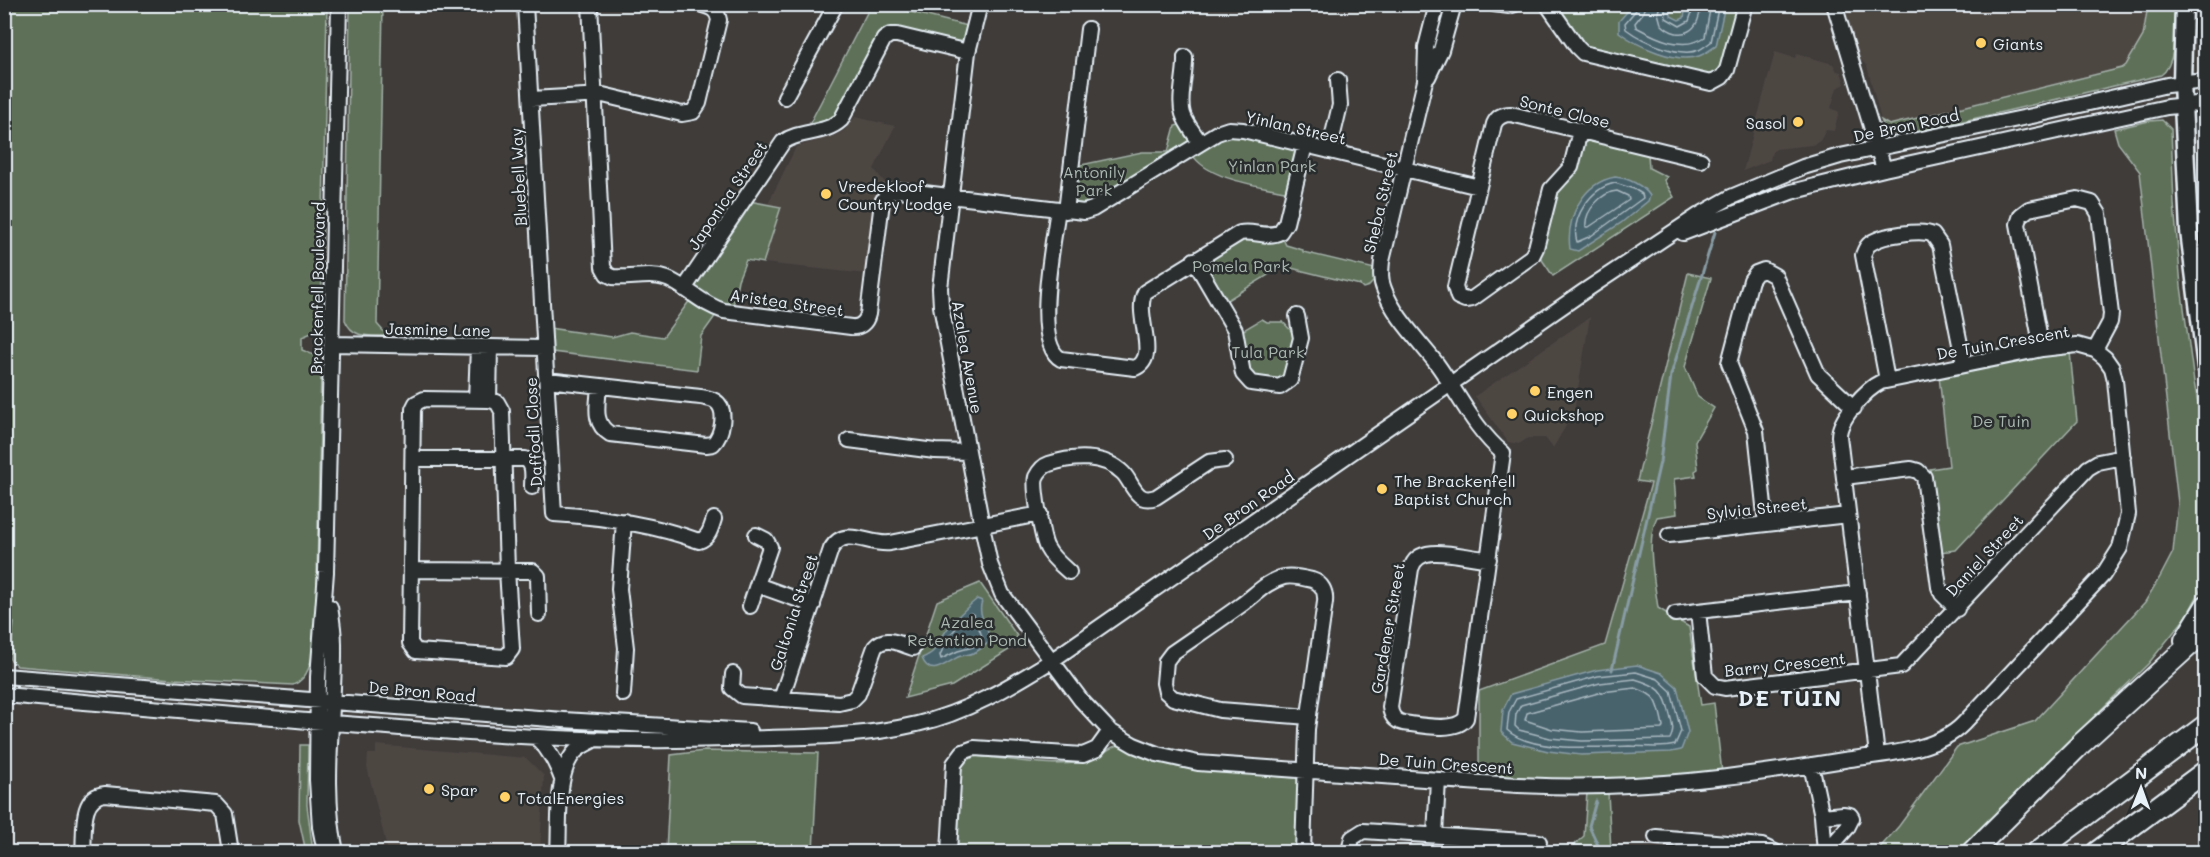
<svg xmlns="http://www.w3.org/2000/svg" width="2210" height="857" viewBox="0 0 2210 857" font-family="Mali,sans-serif">
<style>
.built{fill:#4e4643}
.green{fill:#5e7059;stroke:#a3b0a8;stroke-width:1.5}
.water{fill:#48636d;stroke:#889ca5;stroke-width:1.5}
.lines{fill:none;stroke-linecap:round;stroke-linejoin:round}
.shore{stroke:#a8b8c0;stroke-width:1.5}
.stream{stroke:#889ca5;stroke-width:3}
.minor-casing{stroke:#e8f1f8;stroke-width:18}
.major-casing{stroke:#e8f1f8;stroke-width:21}
.highway-casing{stroke:#e8f1f8;stroke-width:24}
.minor{stroke:#2a2d2e;stroke-width:14}
.major{stroke:#2a2d2e;stroke-width:16}
.highway{stroke:#2a2d2e;stroke-width:20}
.poi-dot{fill:#ffd166;stroke:#2a2d2e;stroke-width:2}
.labels{text-anchor:middle;dominant-baseline:central;stroke-width:5;stroke-linejoin:round;paint-order:stroke}
.poi-label{font-size:16px;fill:#e8f1f8;stroke:#2a2d2e;text-anchor:start}
.street-label{font-size:16px;fill:#e8f1f8;stroke:#2a2d2e}
.park-label{font-size:16px;fill:#aab7b0;stroke:#2a2d2e}
.district-label{font-size:22px;font-weight:bold;letter-spacing:1.5px;fill:#e8f1f8;stroke:#2a2d2e}
</style>
<rect width="100%" height="100%" fill="#3f3c3a"/>
<filter id="ink" filterUnits="userSpaceOnUse"><feTurbulence type="fractalNoise" baseFrequency=".0167" numOctaves="2"/><feDisplacementMap in="SourceGraphic" scale="12" xChannelSelector="R" yChannelSelector="G"/><feConvolveMatrix kernelMatrix="1 2 1 2 8 2 1 2 1" color-interpolation-filters="sRGB"/></filter>
<g filter="url(#ink)">
<path class="built" d="M1844 5H2148L2143 36 2126 65 2122 68 1889 125 1881 120 1867 66 1861 60 1855 48Z
M1775 52 1795 58 1797 54 1833 64 1837 71 1841 72 1845 84 1837 88 1831 108 1839 112 1834 131 1826 130 1820 141 1812 145 1776 149 1772 152 1770 160 1743 171Z
M855 117 895 126 874 169 888 186 867 274 763 263 781 207 768 204 796 147 834 136 844 131Z
M1590 317 1574 412 1553 448 1545 438H1528L1519 444 1508 442 1475 396Z
M376 745 526 758 544 776 540 852H388L367 767 368 754H376Z"/>
<path class="green" d="M4 5H327L321 319 314 332 302 337V350L314 355 321 368 316 632C312 651 313 677 293 685L172 679 17 666 10 659 14 623 4 622Z
M350 5H383L377 324 385 333V336C368 336 352 338 345 320Z
M871 5H882L968 26 965 37 957 44 896 30 834 120 811 127 810 123Z
M1553 5H1740L1722 69 1711 78 1587 50Z
M2148 5H2175C2174 24 2178 63 2161 75L1903 135C1892 135 1885 130 1881 120L1889 125 1893 124 2122 68 2126 65 2143 36Z
M2162 120 2171 129 2174 204 2181 286 2194 382 2205 440V582L2186 617 2148 664 2078 732 2017 798 1958 852H1876L1899 826 1957 747 2035 721 2145 602 2160 577 2173 552 2178 503 2140 172 2118 143 2114 129 2149 121Z
M1183 124 1189 137 1187 144 1087 205 1076 203 1074 200 1076 166 1142 152H1168L1175 126Z
M1236 134 1292 148 1297 156 1289 192C1262 186 1207 180 1192 154L1223 137Z
M2205 138H2206L2205 235 2200 139Z
M1590 139 1648 154 1649 168 1667 177 1664 180 1674 197 1553 276 1538 254 1554 194 1584 142Z
M749 201 781 207 763 263 746 260 738 280 733 306C718 304 704 298 694 286Z
M1282 237 1286 245 1303 250V252L1375 269 1374 281 1369 286 1363 288 1360 285 1283 266 1224 302 1204 264 1205 261 1238 239Z
M1688 273 1711 278 1685 367 1698 397 1714 408 1695 441 1698 469 1695 471 1696 476 1674 479 1677 514 1657 517C1645 539 1655 584 1658 608L1689 627 1701 705 1714 703 1722 773C1641 780 1560 782 1479 777V691L1605 645 1651 483 1637 481Z
M690 300 716 315 701 336 697 370 552 352 548 328 612 337 630 332 663 337Z
M1262 319 1267 322H1283L1295 335 1287 376 1282 381 1250 377 1240 332Z
M2070 352 2077 421 1956 550 1940 552 1930 469 1949 466 1939 376 2042 355Z
M980 583 1017 636 1015 646 952 686 905 698 937 601Z
M300 745H308L307 805 313 852H306L299 820Z
M1120 745 1152 760 1178 767 1296 778 1300 782 1298 852H955L960 770C962 762 968 757 977 756 1010 759 1060 769 1091 760 1102 757 1108 746 1120 745Z
M704 751 818 753 813 852H666L671 755Z
M1587 792H1608L1611 852H1574V845L1584 836Z"/>
<path class="water" d="M1633 5H1679L1671 12V16L1679 20 1684 18 1686 5H1725L1716 46C1711 49 1705 54 1699 56 1676 64 1637 46 1619 32V21Z
M1615 177C1628 178 1643 185 1650 196L1648 201 1621 223 1578 251 1570 249C1566 218 1582 183 1615 177Z
M977 599 982 601C976 617 991 627 989 642 984 646 979 651 973 653 968 655 963 655 958 657 946 663 930 679 922 658 938 651 935 647 944 634 952 621 965 609 977 599Z
M1637 665 1661 673 1677 687 1688 732 1681 750 1671 752 1581 755 1548 751 1512 742 1501 732 1503 710 1511 694 1597 670Z"/>
<g class="lines">
<path class="shore" d="M1637 4 1636 10 1625 23 1626 29C1642 41 1679 58 1699 50 1703 48 1708 44 1711 42L1719 4
M1645 4 1643 13 1635 23 1636 27C1656 38 1683 52 1705 37L1711 4
M1660 4 1658 13 1661 24C1680 43 1702 31 1700 4
M1670 4 1665 10 1666 18 1680 26 1689 21 1692 12V4
M1615 183 1634 189 1642 194 1643 198 1591 236 1577 242C1570 218 1591 188 1615 183Z
M1617 191 1628 196 1629 200 1589 227H1586C1584 211 1602 192 1617 191Z
M970 613 974 615 983 639 973 647 958 651 941 659 940 655 949 636Z
M1636 672 1658 679 1671 691 1681 731 1675 745C1661 749 1643 746 1629 746 1598 747 1531 753 1507 730L1509 712 1516 699 1598 676Z
M1635 679C1659 686 1665 691 1670 715 1672 724 1675 730 1670 739L1582 741 1550 738 1519 730 1515 726 1516 714 1521 705 1600 683Z
M1635 688C1659 696 1658 703 1663 726L1662 729 1582 732 1552 729 1525 720 1527 713 1534 711 1602 692Z"/>
<path class="stream" d="M1612 670 1660 462 1671 375 1715 232
M1596 801 1589 826 1601 852"/>
<defs>
<path id="minor" d="M525 4 554 514C604 517 652 524 699 541 709 538 711 528 714 519
M590 4 603 267 607 274 613 277C630 279 654 272 670 280 689 289 703 305 724 311L851 327C860 328 866 323 868 314L882 202 888 192 899 190 1084 212 1093 209 1217 133 1229 129 1243 130 1479 187
M980 4 968 52 940 288 941 306 982 526 990 564 1002 594 1081 700 1110 731 1134 745 1157 754 1198 763C1273 768 1348 773 1424 779 1484 783 1545 788 1605 786 1686 784 1765 773 1844 760 1882 754 1936 752 1963 724L2103 575 2120 548 2128 514 2115 380 2112 368 2105 358 2095 350 2077 345 2042 349 1881 382C1866 389 1839 419 1839 436L1877 755
M1437 4 1426 47 1425 81 1382 261C1381 271 1380 280 1384 289 1393 315 1420 342 1437 364 1458 393 1475 430 1503 453L1466 718C1456 733 1420 725 1403 723 1395 721 1391 716 1390 707L1411 569C1418 540 1466 559 1489 559
M1494 4 1509 6 1515 4
M1547 4 1577 47 1583 53 1711 83 1722 77 1727 70 1745 4
M1834 4 1884 169
M1185 57C1186 74 1178 99 1183 114 1186 124 1195 134 1200 143
M1428 77 1441 50 1454 4
M785 97 836 4
M531 99 603 95 682 114 693 112 699 103 719 20C717 8 709 7 699 4
M1580 131 1571 167 1551 189 1536 248 1532 256 1472 299 1465 300 1458 297 1455 287 1494 124C1497 117 1503 114 1511 114L1701 160
M1329 151 1340 105 1338 80
M1058 209C1054 239 1032 344 1061 359L1135 368C1161 357 1133 315 1145 292L1240 233C1254 230 1267 239 1280 232L1286 223 1305 145
M1066 211 1088 29
M1683 233 1791 192 1884 169 2167 107 2206 103
M1194 260 1235 330 1243 374 1251 383 1280 387 1290 380 1301 338 1297 316
M684 289 783 142C799 130 825 135 841 120L884 39 890 35H897L968 52
M333 344 543 348
M2042 349 2018 224 2021 215 2029 209 2077 199 2092 203 2099 214 2111 314 2110 322 2095 350
M547 380 691 396C699 397 708 397 715 401 728 409 722 435 713 444L706 445 610 434C592 423 598 404 599 386
M1887 380 1863 255C1865 250 1867 245 1871 243 1882 235 1922 229 1933 235L1940 245 1964 364
M424 399 489 400 497 402 502 411 507 570 512 649 506 657 416 651 410 643 413 409 416 403Z
M476 400 478 347
M489 400 490 347
M849 440 935 451 968 452
M413 459H525C535 464 532 477 532 487
M1844 477 1911 469 1918 471 1924 477 1939 587 1942 594 1957 609
M1766 524 1756 431 1729 363 1751 280 1756 273 1764 270 1775 276 1818 374 1854 408
M756 535 766 540 770 547 757 585 813 605
M1669 535 1848 515
M412 570 533 571 538 576 539 614
M1069 572C1061 565 1052 558 1047 548 1042 540 1033 485 1036 477 1039 471 1043 466 1049 464 1073 456 1104 454 1123 473 1129 479 1132 489 1139 495 1144 500 1150 499 1156 497L1209 462 1225 460
M1858 593 1698 611 1705 676 1715 686 1725 688 1901 666 2088 468 2098 462 2123 457
M750 606 757 585
M330 607C332 619 334 632 334 644 335 713 321 784 336 852
M1675 614 1698 611
M733 674 732 688 742 696 839 703 852 700 858 694 875 647C885 635 900 644 913 648
M4 676 563 720 750 731
M623 694 626 648 619 589 624 521
M4 695C132 706 260 718 388 727 501 736 612 743 725 739 789 737 854 739 917 724 966 713 1009 687 1051 661L1583 292 1699 215 1731 197 1803 167 1840 156 2037 115 2167 85 2206 81
M781 699 831 549C845 525 869 546 890 543L1040 514
M537 738C550 751 556 763 562 779
M1811 765 1822 816 1825 852
M1822 816 1843 814 1850 815 1852 818 1847 828 1826 852
M1435 835 1438 780
M1656 837 1762 846 1775 852
M83 852C85 833 79 796 105 794L216 804 225 814 231 852
M325 852 320 827 317 780 318 677 326 572 339 4
M558 852C560 826 555 770 576 751 580 747 586 744 592 741
M949 852 954 764 963 752 974 748 1083 755 1097 749 1110 731
M1303 852 1307 729 1325 602C1326 592 1322 583 1312 580 1304 578 1292 575 1284 577 1267 581 1255 595 1241 605 1219 621 1195 637 1172 653L1166 661 1164 683 1166 692 1173 698 1220 710 1309 717
M1349 852 1352 838 1363 831 1539 842"/>
<path id="major" d="M2184 4 2182 82 2189 231 2206 367"/>
<path id="highway" d="M2185 640 2206 606
M1972 852 2082 743 2206 630
M2037 852 2206 725
M2097 852 2206 771"/>
</defs>
<use href="#minor" class="minor-casing"/>
<use href="#major" class="major-casing"/>
<use href="#highway" class="highway-casing"/>
<use href="#minor" class="minor"/>
<use href="#major" class="major"/>
<use href="#highway" class="highway"/>
</g>
</g>
<g class="poi-dot">
<circle cx="1981" cy="43" r="6"/>
<circle cx="1798" cy="122" r="6"/>
<circle cx="826" cy="194" r="6"/>
<circle cx="1535" cy="391" r="6"/>
<circle cx="1512" cy="414" r="6"/>
<circle cx="1382" cy="489" r="6"/>
<circle cx="429" cy="789" r="6"/>
<circle cx="505" cy="797" r="6"/>
</g>
<g class="labels">
<g class="poi-label">
<text x="1993" y="43">Giants</text>
<text x="1786" y="122" text-anchor="end">Sasol</text>
<text x="838" y="185">Vredekloof<tspan x="838" dy="18">Country Lodge</tspan></text>
<text x="1547" y="391">Engen</text>
<text x="1524" y="414">Quickshop</text>
<text x="1394" y="480">The Brackenfell<tspan x="1394" dy="18">Baptist Church</tspan></text>
<text x="441" y="789">Spar</text>
<text x="517" y="797">TotalEnergies</text>
</g>
<g class="street-label">
<text transform="translate(1565 111) rotate(14)">Sonte Close</text>
<text transform="translate(1906 125) rotate(-12)">De Bron Road</text>
<text transform="translate(1296 127) rotate(13)">Yinlan Street</text>
<text transform="translate(518 177) rotate(-93)">Bluebell Way</text>
<text transform="translate(727 195) rotate(-56)">Japonica Street</text>
<text transform="translate(1380 202) rotate(-77)">Sheba Street</text>
<text transform="translate(317 288) rotate(-89)">Brackenfell Boulevard</text>
<text transform="translate(787 302) rotate(8)">Aristea Street</text>
<text transform="translate(438 329) rotate(1)">Jasmine Lane</text>
<text transform="translate(2003 342) rotate(-10)">De Tuin Crescent</text>
<text transform="translate(968 357) rotate(80)">Azalea Avenue</text>
<text transform="translate(533 432) rotate(-93)">Daffodil Close</text>
<text transform="translate(1248 505) rotate(-35)">De Bron Road</text>
<text transform="translate(1757 508) rotate(-6)">Sylvia Street</text>
<text transform="translate(1984 555) rotate(-47)">Daniel Street</text>
<text transform="translate(793 612) rotate(-72)">Galtonia Street</text>
<text transform="translate(1387 628) rotate(-80)">Gardener Street</text>
<text transform="translate(1785 664) rotate(-6)">Barry Crescent</text>
<text transform="translate(422 691) rotate(5)">De Bron Road</text>
<text transform="translate(1446 763) rotate(4)">De Tuin Crescent</text>
</g>
<g class="park-label">
<text x="1272" y="165">Yinlan Park</text>
<text x="1094" y="171">Antonily<tspan x="1094" dy="18">Park</tspan></text>
<text x="1241" y="265">Pomela Park</text>
<text x="1268" y="351">Tula Park</text>
<text x="2001" y="420">De Tuin</text>
<text x="967" y="621">Azalea<tspan x="967" dy="18">Retention Pond</tspan></text>
</g>
<g class="district-label">
<text x="1790" y="697">DE TUIN</text>
</g>
</g>
<rect width="2210" height="857" fill="none" stroke="#2a2d2e" stroke-width="24"/>
<rect x="12" y="12" width="2186" height="833" fill="none" stroke="#e8f1f8" stroke-width="2" filter="url(#ink)"/>
<g transform="translate(2141 788) rotate(1)" stroke="#2a2d2e" stroke-width="4.5" paint-order="stroke">
<path d="M0-4.5L10 22L0 15L-10 22Z" fill="#e8f1f8"/>
<text y="-9" font-size="16" font-weight="bold" text-anchor="middle" fill="#e8f1f8">N</text>
</g>
</svg>
